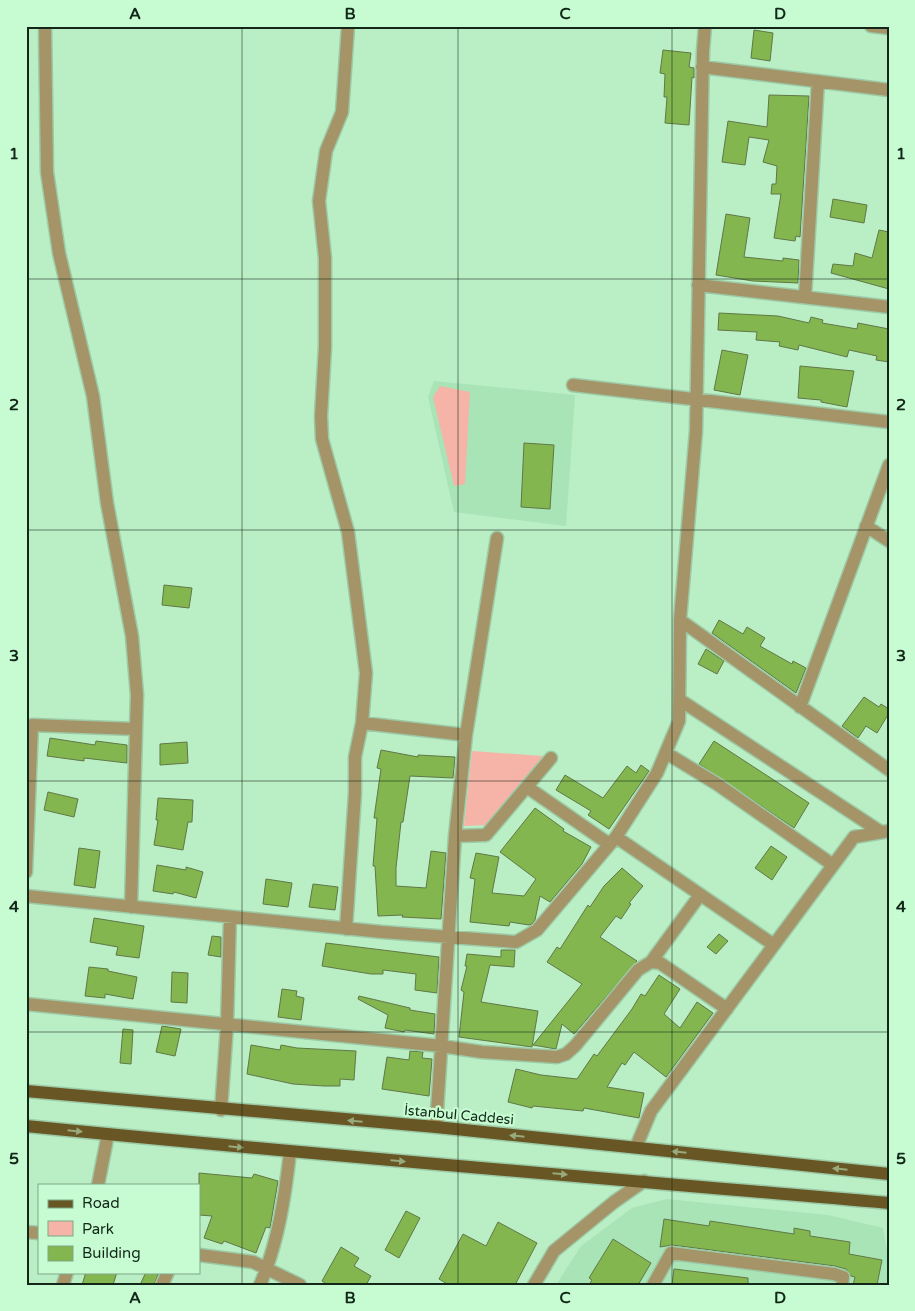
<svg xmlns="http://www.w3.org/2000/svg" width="915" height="1311" viewBox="0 0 915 1311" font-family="'Varela Round',sans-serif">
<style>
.built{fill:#a9e4b6}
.green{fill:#f5b4a7}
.building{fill:#84b64f;stroke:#5f7847}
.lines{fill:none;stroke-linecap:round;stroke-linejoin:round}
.minor-casing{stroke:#9ccaa6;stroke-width:15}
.major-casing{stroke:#9ccaa6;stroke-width:15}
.minor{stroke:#a49467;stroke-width:12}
.major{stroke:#685724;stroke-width:12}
.oneway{fill:#98aa7b}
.grid{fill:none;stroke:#122718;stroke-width:1;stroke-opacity:0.55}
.labels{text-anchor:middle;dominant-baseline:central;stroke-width:4.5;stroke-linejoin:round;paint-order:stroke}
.street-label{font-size:14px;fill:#122718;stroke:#c7fcd2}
.neatline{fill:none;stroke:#122718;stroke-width:2}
.grid-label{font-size:16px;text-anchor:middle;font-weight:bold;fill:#122718}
</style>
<rect width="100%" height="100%" fill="#baeec5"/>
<path class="built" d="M434 381 575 395 566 526 454 512 428 397Z
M667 1199 828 1215 883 1228 889 1261V1285H556L581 1246 632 1208Z"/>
<path class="green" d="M440 386 470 392 465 484 454 486 433 397Z
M472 751 543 756 488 825 464 826Z"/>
<path class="building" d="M754 30 773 33 770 61 751 58Z
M663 50 691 53 689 67 694 68V78L692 77 689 125 665 123 667 97H664L665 74 660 73Z
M769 95 809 96 800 237 796 236 795 241 774 238 781 194H771L772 184H776L777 166 763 162 769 140 749 137 745 165 722 162 728 121 767 127Z
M833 199 867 205 864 223 830 217Z
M726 214 750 218 744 257 783 261V258L799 260 798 283 753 281 716 275Z
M879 230 889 232V289L831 273 833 264 853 266 855 253 872 258Z
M719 313 778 316 809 323 811 317 823 320 822 323 857 329 858 323 889 329V362L876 360 877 356 849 350 847 357 799 345 798 350 779 346 780 342 756 340 757 332 718 330Z
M722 350 748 355 740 395 714 390Z
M800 366 854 371 847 407 821 402V400L798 398Z
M524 443 554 445 550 509 521 507Z
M164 585 192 588 189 608 162 605Z
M719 620 743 634 747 627 765 638 760 646 792 664 793 661 806 668 796 693 712 633Z
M706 649 724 661 717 674 698 664Z
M864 697 879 707 881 704 889 709V713L877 733 866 726 858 738 842 726Z
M50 738 95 745 96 741 127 745V763L84 758V761L47 756Z
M714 741 809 803 794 828 699 764Z
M187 742 188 763 160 765V744Z
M381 750 418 757V755L455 757 453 778 410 776 403 822H401L396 868V886L426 888 431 851 446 853 441 919 402 917 403 915 378 916 375 866H373L377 818H374L381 769 377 768Z
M641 765 649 771 609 829 588 815 591 811 556 790 565 775 603 798 627 766 636 773Z
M48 792 78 799 74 817 44 810Z
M158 798 193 800 192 822H188L183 850 154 845 158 820H156Z
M535 808 564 829 563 831 591 847 582 864 550 902 540 896 535 920 532 924 529 925 510 922 509 926 470 922 475 879 470 878 476 853 499 857 492 893 524 896 536 879 500 852Z
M771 846 787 857 772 880 755 868Z
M79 848 100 851 95 888 74 885Z
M157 865 186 870V867L203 872 196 898 174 892 173 894 153 891Z
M622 868 643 886 629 903 631 904 621 919 616 916 600 937 637 961 574 1034 562 1024 556 1049 533 1045 582 984 547 962 557 947 560 949 588 905 590 907 604 886Z
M266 879 292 883 288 907 263 904Z
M313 884 338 887 335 910 309 907Z
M94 918 144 926 139 958 116 955 118 947 90 942Z
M719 934 728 941 716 954 707 947Z
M212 936 221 937V957L208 955Z
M326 943 439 957 437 993 415 990 416 974 383 970V974H371L322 966Z
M501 950H515L514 967 490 965 481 1002 538 1011 532 1047 459 1037 464 992 461 990 467 966H465L467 954 501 957Z
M89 967 108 969V971L137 977 133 999 105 994V998L85 996Z
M172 972 188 973 187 1003 171 1002Z
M659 975 680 989 664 1014 680 1028 697 1002 713 1013 666 1077 634 1052 625 1065 622 1063 607 1087 644 1093 639 1118 584 1108 583 1111 533 1106 532 1108 508 1102 516 1069 541 1075 577 1079 594 1054 597 1056 632 1009 641 994 645 996Z
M282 989 297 991 296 996 304 998 301 1020 278 1017Z
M359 996 410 1008V1010L435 1014 434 1034 405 1030 404 1032 385 1028 388 1015 358 999Z
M162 1026 181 1029 175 1056 156 1052Z
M123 1029 133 1030 131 1064 120 1063Z
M251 1045 280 1050 281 1045 297 1048 356 1051 354 1080 340 1079V1086H324L293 1084 247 1074Z
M410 1051 423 1052 422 1058 432 1059 429 1096 382 1089 387 1057 409 1060Z
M199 1173 252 1178 254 1174 278 1181 270 1228 266 1227 256 1253 224 1241 222 1244 204 1238 212 1216 199 1215Z
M406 1211 420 1218 399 1258 385 1250Z
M664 1219 709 1226 710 1221 794 1234V1228L810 1231V1236L850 1242 849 1254 882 1260 877 1285H853L855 1277 851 1276 846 1269 835 1266 672 1245 660 1247Z
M498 1222 537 1243 515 1285H449L439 1279 463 1234 486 1246Z
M613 1239 651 1263 638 1285H589L592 1280 589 1278Z
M341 1247 359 1258 354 1266 371 1276 366 1285H328L322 1281Z
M674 1269 748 1278V1285H672Z
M86 1272H117L113 1285H82Z
M146 1272H159L154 1285H140Z"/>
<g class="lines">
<defs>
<path id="minor" d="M45 26 47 172 59 253 93 396 107 503 132 636 137 695 131 907
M871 26 889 28
M702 67 889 90
M698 285 889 307
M805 297 818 81
M573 385 889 422
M866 526 889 541
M680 620 889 770
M680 700 881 832
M800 707 889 465
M362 723 466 735
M666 753 717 784 833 865
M527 787 609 844
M455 836 486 835 551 758
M616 837 774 945
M26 872 32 725 135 729
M26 896 382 932 516 942 537 930 616 837 657 773 679 721 680 620 696 431 703 51 705 26
M346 929 355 793V757L362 723 366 673 348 532 322 439 321 416 325 347V258L319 201 326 151 342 112 348 26
M651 962 700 895
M26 1004 441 1046 482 1052 557 1057 566 1054 575 1046 638 970 651 962 660 963 727 1009
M221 1110 227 1025 230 917
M436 1127 455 836 466 735 497 538
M636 1147 651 1111 854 837 889 831
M98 1185 108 1134
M26 1232 39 1233
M199 1255 253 1262 300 1285
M63 1285 67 1272
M162 1285 168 1272
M260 1285C278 1243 285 1197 290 1152
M534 1285 554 1251 614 1202 644 1181
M653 1285 671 1253 834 1274 843 1277 842 1285"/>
<path id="major" d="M26 1091 436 1127 889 1174
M26 1126C313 1155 601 1178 889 1203"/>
</defs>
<use href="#minor" class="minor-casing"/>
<use href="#major" class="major-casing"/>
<use href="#minor" class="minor"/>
<use href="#major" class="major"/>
</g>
<defs><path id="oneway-solid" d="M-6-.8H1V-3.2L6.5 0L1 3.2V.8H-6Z" transform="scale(1.25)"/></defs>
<g class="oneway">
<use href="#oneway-solid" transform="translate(355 1121) rotate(-175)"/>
<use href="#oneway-solid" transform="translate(75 1131) rotate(6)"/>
<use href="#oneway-solid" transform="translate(517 1136) rotate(-174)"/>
<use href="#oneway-solid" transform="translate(236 1147) rotate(6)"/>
<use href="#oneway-solid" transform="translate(679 1152) rotate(-174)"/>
<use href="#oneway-solid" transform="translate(398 1161) rotate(5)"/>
<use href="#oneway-solid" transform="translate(840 1169) rotate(-174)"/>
<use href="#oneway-solid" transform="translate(560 1174) rotate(5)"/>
</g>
<path class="grid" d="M242 26V1285M458 26V1285M672 26V1285M26 279H889M26 530H889M26 781H889M26 1032H889"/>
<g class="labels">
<g class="street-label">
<text transform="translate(459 1115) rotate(5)">İstanbul Caddesi</text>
</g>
</g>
<rect width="915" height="1311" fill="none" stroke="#c7fcd2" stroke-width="55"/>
<rect x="38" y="1184" width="162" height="90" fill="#c7fcd2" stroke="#7fa788"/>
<rect x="48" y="1200" width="25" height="8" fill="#685724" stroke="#7fa788"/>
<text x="82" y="1208" font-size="15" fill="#122718">Road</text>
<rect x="48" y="1221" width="25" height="15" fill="#f5b4a7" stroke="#7fa788"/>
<text x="82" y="1234" font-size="15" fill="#122718">Park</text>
<rect x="48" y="1246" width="25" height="15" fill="#84b64f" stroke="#7fa788"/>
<text x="82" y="1258" font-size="15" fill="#122718">Building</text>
<rect x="28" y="28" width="860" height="1256" class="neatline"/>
<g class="grid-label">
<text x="135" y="19">A</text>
<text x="350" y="19">B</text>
<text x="565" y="19">C</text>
<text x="780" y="19">D</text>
<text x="14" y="159">1</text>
<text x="901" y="159">1</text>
<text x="14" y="410">2</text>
<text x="901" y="410">2</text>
<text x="14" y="661">3</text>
<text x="901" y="661">3</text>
<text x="14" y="912">4</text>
<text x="901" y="912">4</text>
<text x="14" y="1164">5</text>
<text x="901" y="1164">5</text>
<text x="135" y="1303">A</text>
<text x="350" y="1303">B</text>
<text x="565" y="1303">C</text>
<text x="780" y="1303">D</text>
</g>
</svg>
